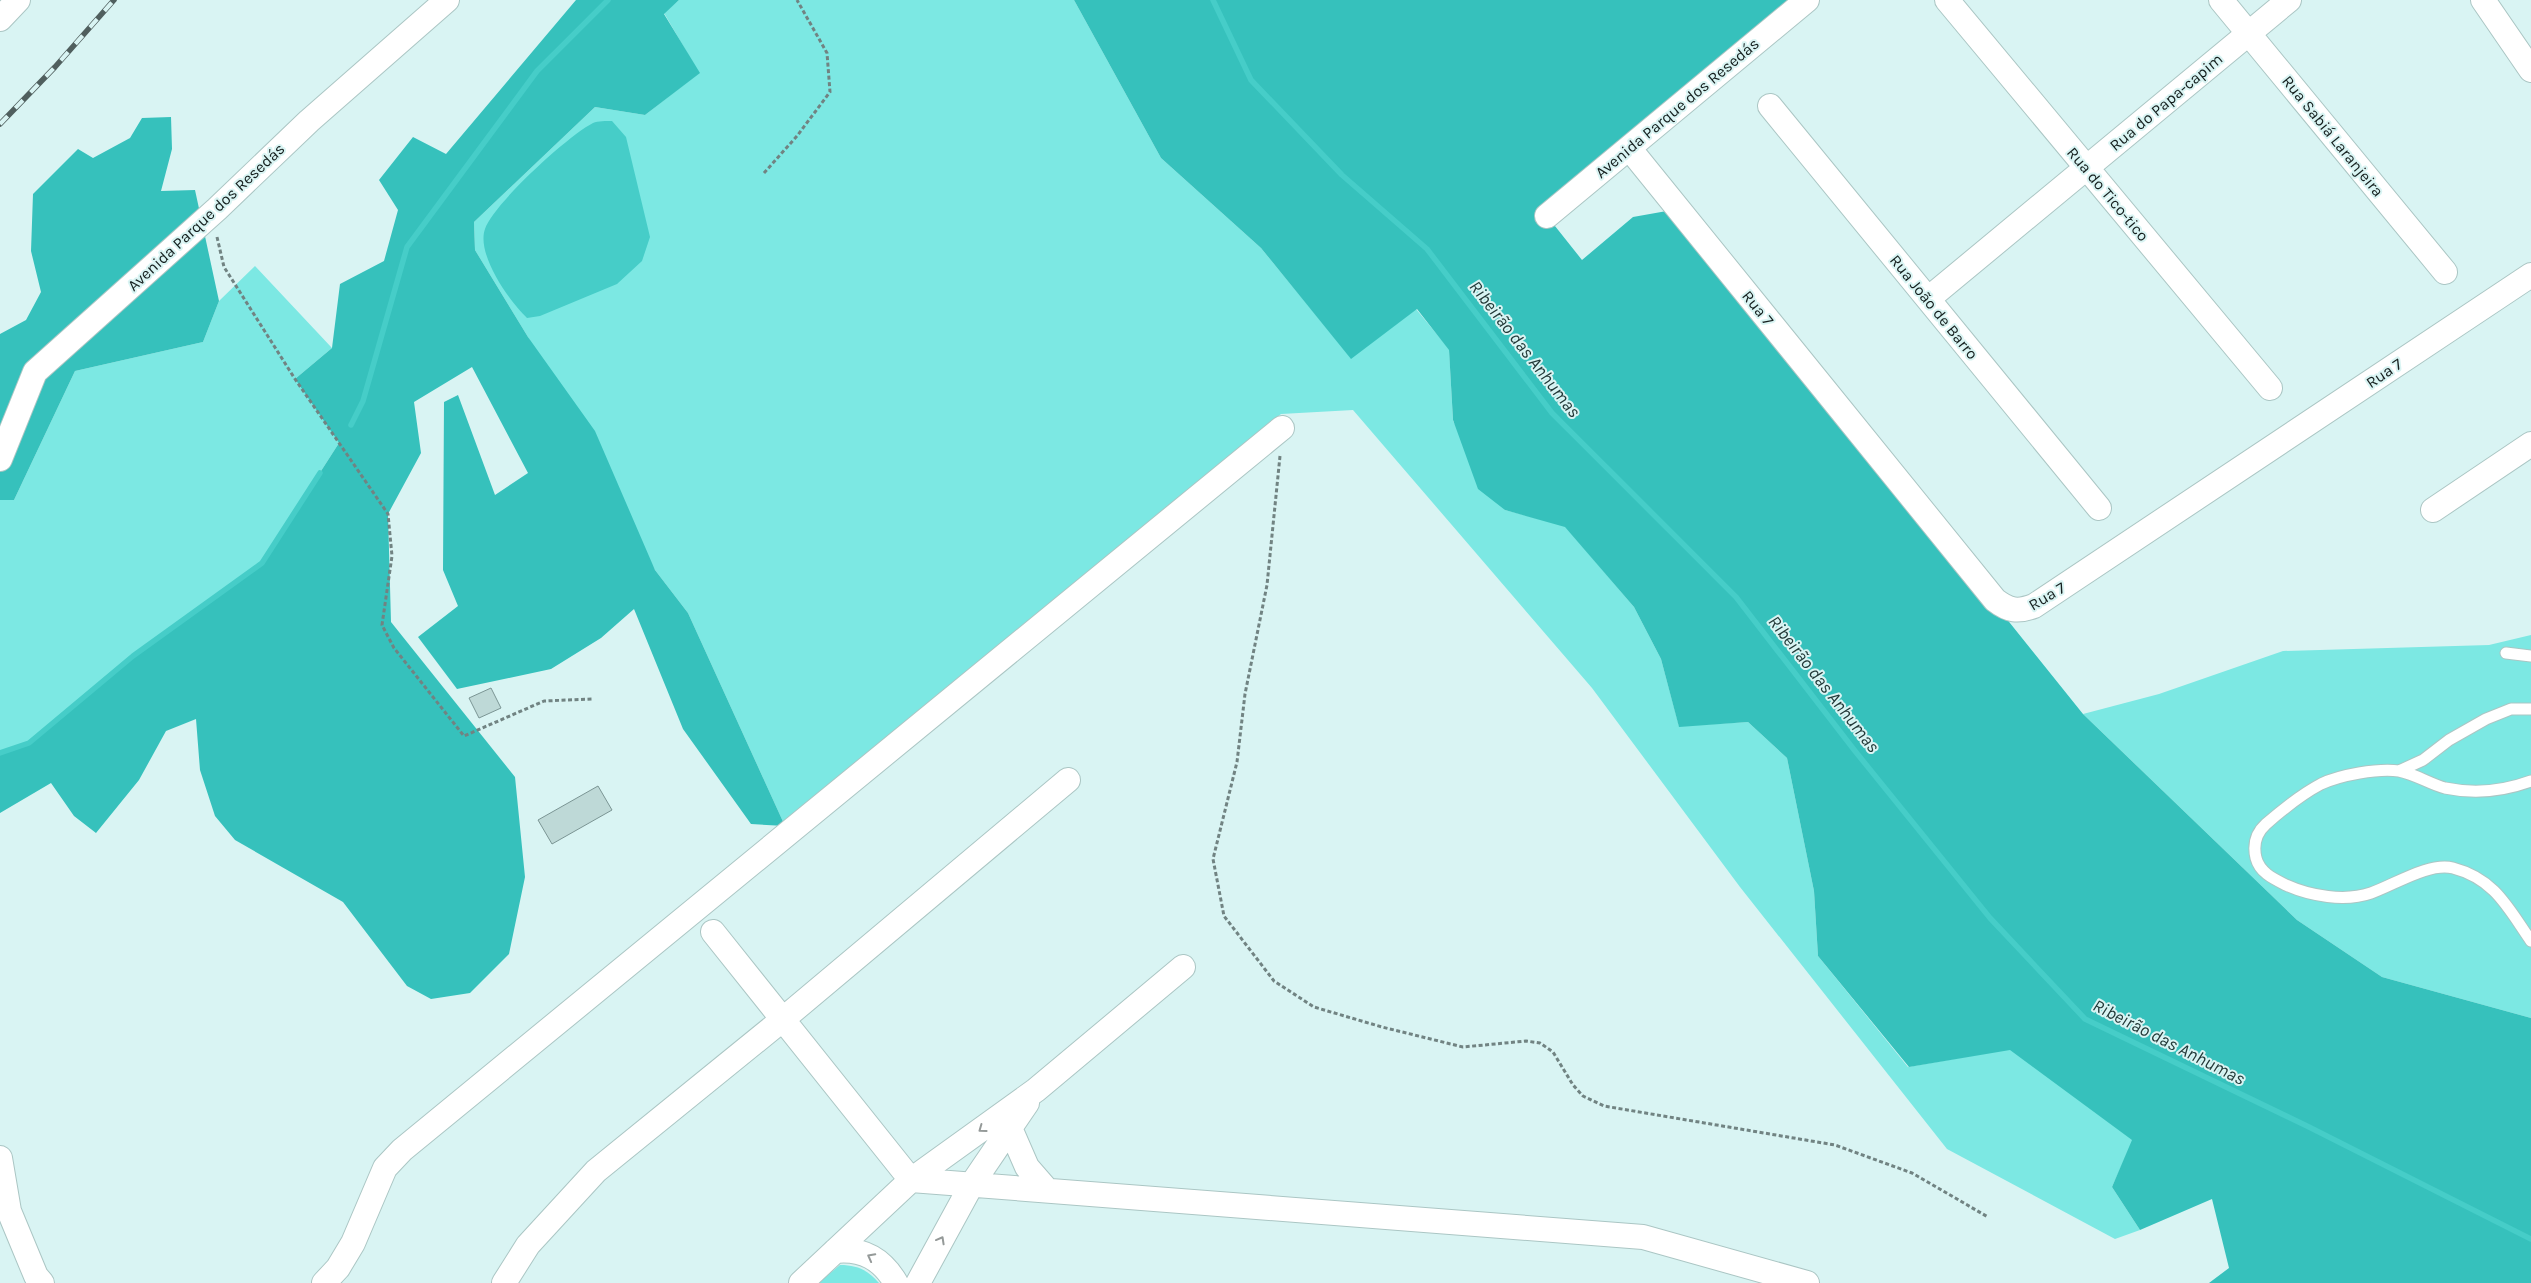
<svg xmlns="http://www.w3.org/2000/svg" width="2531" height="1283" viewBox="0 0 2531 1283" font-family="Karla,sans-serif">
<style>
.green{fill:#7ce8e3}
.forest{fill:#36c1bc}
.water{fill:#46cdc8}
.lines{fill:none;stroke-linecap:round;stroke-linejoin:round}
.stream{stroke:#46cdc8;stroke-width:5.5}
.building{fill:#bed9d7;stroke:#7b9594}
.lane-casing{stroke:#abc6c4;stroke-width:13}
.street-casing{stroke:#abc6c4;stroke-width:26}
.path{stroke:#718382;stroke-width:3;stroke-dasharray:4 2.5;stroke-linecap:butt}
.lane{stroke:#fff;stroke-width:11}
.street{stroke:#fff;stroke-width:24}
.rail-casing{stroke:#505f5e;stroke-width:5.5}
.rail{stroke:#d9f4f3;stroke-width:4;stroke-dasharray:11;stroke-linecap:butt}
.oneway{stroke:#959a99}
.labels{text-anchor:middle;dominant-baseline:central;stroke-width:4;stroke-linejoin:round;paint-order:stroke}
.street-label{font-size:16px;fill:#141e1d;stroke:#d9f4f3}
.water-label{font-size:18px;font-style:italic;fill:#223938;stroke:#d9f4f3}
</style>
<rect width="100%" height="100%" fill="#d9f4f3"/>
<path class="green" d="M679 0H1074L1161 158 1261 248 1351 358 1416 309 1449 349 1453 421 1505 510 1565 526 1634 607 1661 659 1679 726 1748 722 1787 758 1814 891 1818 956 1908 1067 2010 1049 2133 1140 2112 1187 2140 1230 2115 1239 1947 1149 1740 887 1592 688 1353 410 1281 414 785 826 688 613 655 570 528 337 475 250 474 222 595 107 645 115 699 73 664 13Z
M255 266 332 348 295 379 339 443 262 563 133 656 29 743 0 751V500H14L75 371 203 342 219 301Z
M2531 635V1018L2382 977 2297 920 2083 714 2159 694 2283 651 2489 645Z
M840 1265C857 1265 868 1270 879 1283H818Z"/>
<path class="forest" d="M576 0H679L664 14 700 73 645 115 595 107 474 222 475 250 528 337 595 431 655 570 688 613 785 826 751 824 683 729 634 609 601 638 551 669 457 689 418 637 458 606 443 570 444 402 458 395 495 495 528 473 472 367 414 402 421 453 388 514 391 622 515 777 525 877 509 954 470 993 431 999 407 986 343 902 235 840 215 816 200 770 196 719 166 731 139 780 96 833 74 816 51 783 0 813V751L29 743 133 656 262 563 339 443 295 379 332 348 340 284 384 261 398 210 379 180 413 137 446 154Z
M1074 0H1807L1547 216 1582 260 1633 217 1678 209 2083 714 2297 920 2382 977 2531 1018V1283H2209L2229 1268 2212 1199 2140 1230 2112 1187 2132 1140 2010 1050 1909 1067 1818 956 1814 891 1787 758 1748 722 1679 727 1661 659 1634 607 1565 527 1505 510 1478 489 1453 420 1449 350 1417 309 1351 359 1261 248 1161 158Z
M171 117 172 149 161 191 195 190 219 301 203 342 75 371 14 500H0V334L26 320 41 292 31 251 33 194 78 149 93 158 130 138 142 118Z"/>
<path class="water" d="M612 121 626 137 650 237 642 261 617 284 540 316 527 318C509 301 476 254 485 229 493 204 569 135 593 123 598 121 606 121 612 121Z"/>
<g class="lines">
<path class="stream" d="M1213 0 1251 80 1342 175 1427 249 1552 413 1736 597 1855 751 1990 918 2085 1019 2309 1127 2531 1239
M351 425 363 401 407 247 537 71 608 0
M0 753 29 743 133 656 262 563 320 473"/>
</g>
<path class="building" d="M491 688 501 708 479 718 469 698Z
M598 786 612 810 552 844 538 820Z"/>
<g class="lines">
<defs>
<path id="lane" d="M2506 653 2531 656
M2399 771 2423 760 2449 740 2486 719 2511 709H2531
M2531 781C2504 791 2474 794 2445 788 2430 784 2415 774 2399 771 2378 768 2340 775 2321 784 2302 794 2282 810 2266 824 2256 833 2253 845 2256 858 2260 873 2274 879 2286 885 2310 896 2345 902 2371 893 2394 885 2429 862 2453 868 2495 879 2508 908 2531 941"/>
<path id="street" d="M1947 0 2270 388
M2221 0 2445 272
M2483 0 2531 70
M0 19 18 0
M1770 106 2099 508
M1629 148 1995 600C2009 611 2018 612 2034 606L2531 275
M1547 216 1807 0
M1928 299 2289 0
M0 459 35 372 217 209 309 121 447 0
M2433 510 2531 444
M713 932 911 1180 1643 1237 1807 1283
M1010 1128 1027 1167 1047 1190
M0 1158 9 1211 36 1276 42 1283
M835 1251C863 1248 882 1259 896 1283
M324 1283 338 1268 353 1243 385 1168 402 1150 1282 428
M504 1283 528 1245 596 1171 782 1020 1068 780
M801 1283 911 1180 1036 1090 1183 967
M918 1283 972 1184 1027 1103"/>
</defs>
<use href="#lane" class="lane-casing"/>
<use href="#street" class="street-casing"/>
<path class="path" d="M764 173 797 136 830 92 827 53 797 0
M217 237 224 267 295 379 388 514 392 556 382 625 394 648 464 736 544 701 592 699
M1280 456 1267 585 1245 694 1237 762 1213 859 1224 916 1274 981 1314 1007 1382 1027 1463 1047 1526 1041 1540 1043 1553 1052 1573 1085 1583 1096 1604 1106 1835 1145 1912 1173 1988 1217"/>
<use href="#lane" class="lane"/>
<use href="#street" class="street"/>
<defs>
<path id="rail" d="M0 124 55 67 114 0"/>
</defs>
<use href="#rail" class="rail-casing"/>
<use href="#rail" class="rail"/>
</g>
<defs><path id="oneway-chevron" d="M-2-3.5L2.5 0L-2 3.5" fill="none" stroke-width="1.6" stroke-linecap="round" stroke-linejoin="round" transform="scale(1.25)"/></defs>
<g class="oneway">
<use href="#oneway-chevron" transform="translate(982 1129) rotate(144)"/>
<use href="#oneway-chevron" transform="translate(941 1240) rotate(-61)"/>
<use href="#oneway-chevron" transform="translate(871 1257) rotate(-152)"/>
</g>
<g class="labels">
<g class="street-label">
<text transform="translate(2166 102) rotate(-40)">Rua do Papa-capim</text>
<text transform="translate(1677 108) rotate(-40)">Avenida Parque dos Resedás</text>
<text transform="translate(2333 136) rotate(51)">Rua Sabiá Laranjeira</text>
<text transform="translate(2108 194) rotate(50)">Rua do Tico-tico</text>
<text transform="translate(206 217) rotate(-43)">Avenida Parque dos Resedás</text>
<text transform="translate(1934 307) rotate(51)">Rua João de Barro</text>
<text transform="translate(1758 308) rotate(51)">Rua 7</text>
<text transform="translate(2384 373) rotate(-34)">Rua 7</text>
<text transform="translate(2047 596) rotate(-31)">Rua 7</text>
</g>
<g class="water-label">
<text transform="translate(1525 349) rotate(52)">Ribeirão das Anhumas</text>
<text transform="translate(1824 684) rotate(52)">Ribeirão das Anhumas</text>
<text transform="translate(2169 1042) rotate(27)">Ribeirão das Anhumas</text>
</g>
</g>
</svg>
